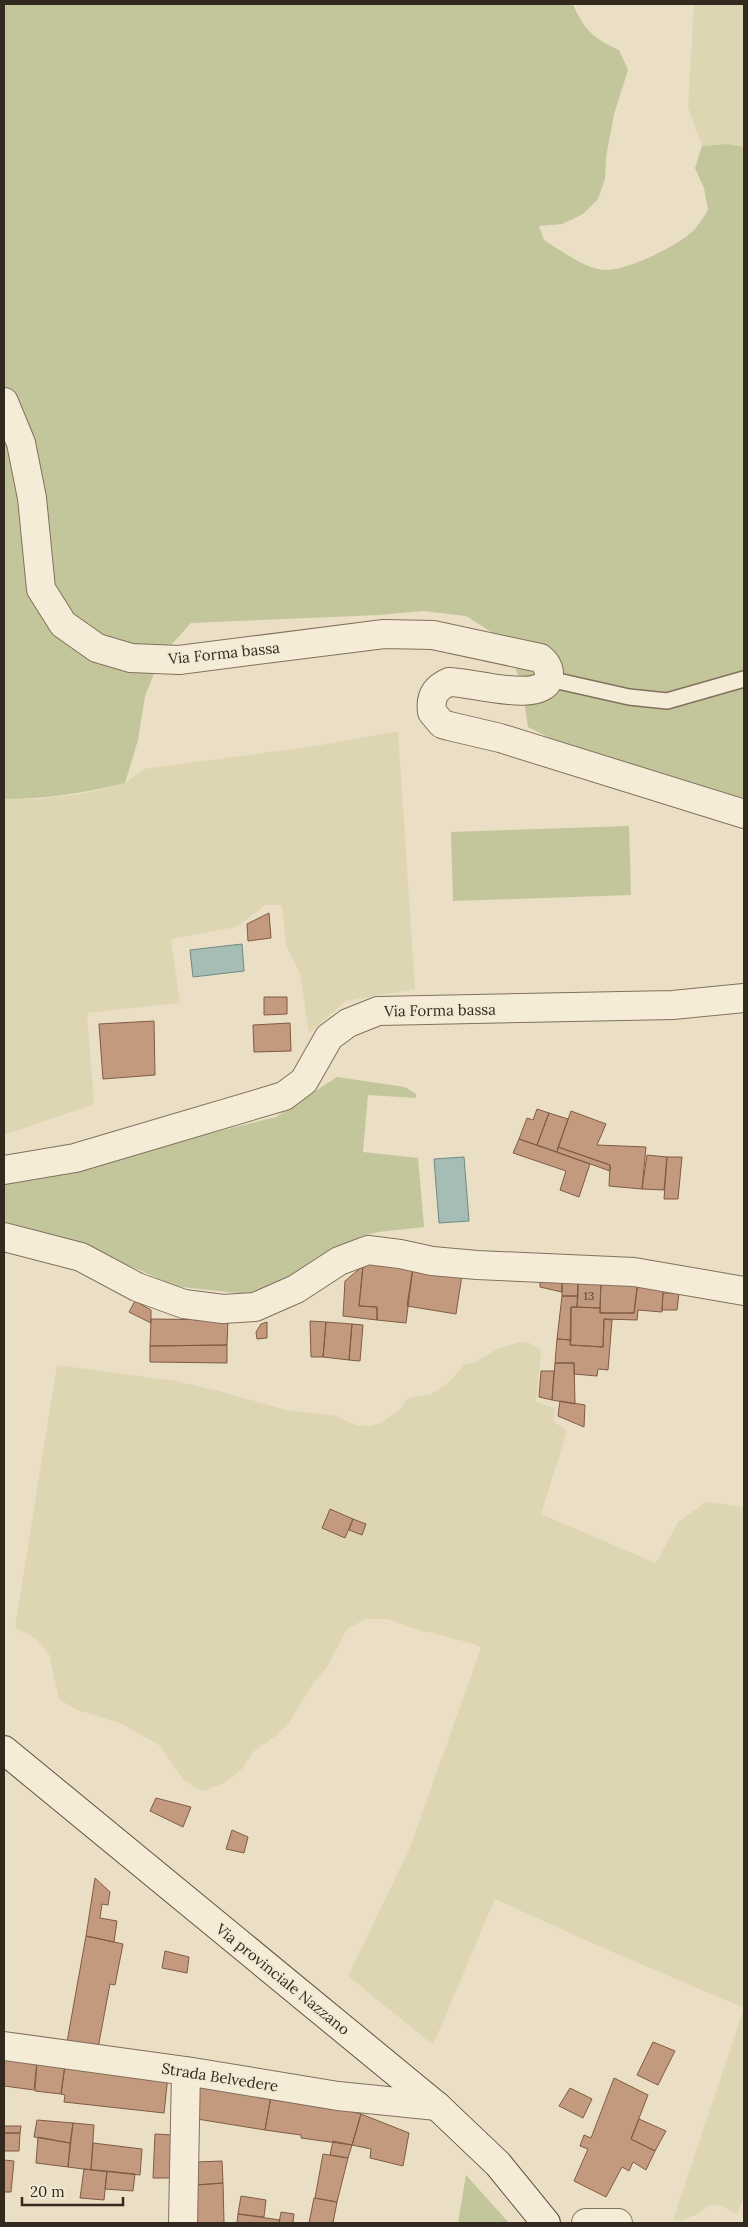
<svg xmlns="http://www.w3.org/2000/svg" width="748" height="2227" viewBox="0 0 748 2227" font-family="Lora,serif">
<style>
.farmland{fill:#ded6b3}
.green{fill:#c2c69a}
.water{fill:#a6bdb6;stroke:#6e8a83}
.building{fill:#c49a7e;stroke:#7f5b45}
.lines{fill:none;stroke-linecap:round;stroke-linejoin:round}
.service-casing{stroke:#83705d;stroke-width:18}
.minor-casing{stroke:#83705d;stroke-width:30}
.secondary-casing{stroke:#645140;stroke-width:30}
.service{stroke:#f5ecd7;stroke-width:15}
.minor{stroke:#f5ecd7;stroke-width:28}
.secondary{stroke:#f5ecd7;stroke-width:28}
.labels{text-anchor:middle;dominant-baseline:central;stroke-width:4;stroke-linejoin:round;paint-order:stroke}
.number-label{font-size:12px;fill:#584537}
.street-label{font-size:15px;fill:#34291f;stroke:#f2e8d4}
</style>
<rect width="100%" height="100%" fill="#eadec5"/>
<path class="farmland" d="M694 4H744V147L727 144 702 146 688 107Z
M398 731 415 989 346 1001 309 1033 300 973 286 946 282 905H266L236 927 171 939 180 1003 87 1013 94 1104 4 1135V799H38L82 794 125 783 144 769 316 746Z
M519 1342 530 1343 541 1351 536 1402 555 1408 553 1421 567 1431 541 1514 656 1563 678 1522 706 1502 744 1507V2197L737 2214 722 2206 710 2205 696 2215 683 2220H673L744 2008 610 1951 495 1899 433 2045 348 1976 409 1850 481 1648 474 1644 409 1627 388 1619H366L347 1629 327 1667 312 1685 288 1724 273 1738 254 1751 242 1769 224 1783 202 1791 184 1780 159 1745 120 1723 77 1710 59 1699 49 1654 34 1638 15 1627 57 1365 176 1381 219 1391 286 1410 337 1416 357 1426H369L381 1423 400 1409 407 1399 418 1396 430 1395 449 1382 465 1364 476 1362 497 1349Z"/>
<path class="green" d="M4 4H573C584 30 593 38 619 50L628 70 614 114 606 157 605 179 598 199 583 214 562 224 539 226 544 240C562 251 587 271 609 270 632 268 680 245 695 229 700 223 704 216 708 210L704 188 695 168 702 146 727 144 744 147V797L735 798 568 747 528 727 521 682 504 640 466 616 423 611 379 615 191 623 161 656 145 696 138 740 125 783C84 793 46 799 4 799Z
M629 826 631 895 453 901 451 832Z
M337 1077 405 1087 416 1094V1098L368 1095 363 1152 418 1158 424 1227 378 1232 359 1237 293 1280 246 1294 173 1286 142 1271 60 1238 4 1221V1185L276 1117Z
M466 2175 509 2223H458Z"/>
<path class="water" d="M242 944 244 971 193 977 190 950Z
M464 1157 469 1221 439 1223 434 1159Z"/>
<path class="building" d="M269 913 271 938 248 941 247 924Z
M264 997H287V1014L264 1015Z
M154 1021 155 1075 103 1079 99 1024Z
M290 1023 291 1051 254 1052 253 1025Z
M537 1109 549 1113 537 1145 519 1139 527 1118 533 1120Z
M571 1111 606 1124 597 1145 646 1147 642 1189 609 1186 610 1165 558 1147Z
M549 1113 568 1119 557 1152 537 1145Z
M519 1139 590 1164 579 1197 560 1190 566 1171 513 1153Z
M558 1147 610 1165V1171L557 1152Z
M647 1155 667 1157 664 1190 642 1189Z
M667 1157H682L678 1199H664Z
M383 1261 413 1267 406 1323 377 1320V1307L359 1306 363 1266Z
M363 1266 359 1306 377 1307V1320L343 1316 345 1281Z
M413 1267 462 1275 456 1314 407 1306Z
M540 1277 562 1278V1292L540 1287Z
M562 1278H578V1296H562Z
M578 1278 601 1279 600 1308 577 1307Z
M601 1279 638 1281 634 1313H600Z
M638 1281 663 1290 662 1312 638 1310 637 1320 604 1319 603 1347 570 1345 571 1307 600 1308V1313H634Z
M663 1293H679L677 1310H662Z
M562 1296H578L577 1307H571V1340L557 1339Z
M135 1301 151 1310V1323L129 1312Z
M151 1319 228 1320 227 1345 150 1346Z
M604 1319 612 1320 608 1370 598 1369 597 1376 574 1374V1363H555L557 1339 571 1340 570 1345 603 1347Z
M310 1321 326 1322 323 1357H311Z
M267 1322V1338L257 1339 256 1332 261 1324Z
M326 1322 352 1324 349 1360 323 1357Z
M352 1324 363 1325 360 1361 349 1360Z
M227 1345V1363L150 1362V1346Z
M555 1363H574L575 1404 552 1400Z
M541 1371H554L552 1400 539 1397Z
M560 1401 585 1405 584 1427 558 1416Z
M330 1509 353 1519 345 1538 322 1528Z
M353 1519 366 1524 362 1535 349 1530Z
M156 1798 191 1807 183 1827 150 1811Z
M232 1830 248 1837 244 1853 226 1849Z
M95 1878 110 1892 108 1905 102 1904 100 1918 117 1921 114 1942 86 1936Z
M86 1936 123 1944 115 1985 110 1984 98 2048 67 2042Z
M165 1951 189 1957 187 1973 162 1968Z
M653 2042 675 2051 658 2085 637 2075Z
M4 2059 37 2062 34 2090 4 2086Z
M37 2062 65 2065 61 2094 35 2091Z
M65 2065 168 2076 164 2113 64 2102 65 2095 61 2094Z
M614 2078 648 2095 631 2139 655 2151 646 2170 633 2162 629 2171 622 2167 606 2197 574 2181 588 2149 580 2146 584 2135 591 2138Z
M198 2086 271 2096 265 2130 197 2119Z
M570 2088 592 2099 583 2118 559 2106Z
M271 2096 332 2107 361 2114 352 2145 301 2138V2135L265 2130Z
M361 2114 409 2133 403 2166 370 2158 371 2149 352 2145Z
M639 2119 666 2131 655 2151 631 2139Z
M37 2120 73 2123 70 2143 34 2137Z
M73 2123 94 2125 91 2170 68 2167Z
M4 2126H21L20 2133H4Z
M4 2133H20L19 2151H4Z
M155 2134 173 2135 171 2178H153Z
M38 2137 70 2143 68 2167 36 2163Z
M333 2141 352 2145 348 2158 330 2155Z
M93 2143 142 2149 140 2175 91 2170Z
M323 2154 348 2158 337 2202 315 2198Z
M4 2160 14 2161 11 2192H4Z
M222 2161 223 2183 196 2185V2162Z
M84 2169 107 2171 104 2200 80 2198Z
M107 2171 135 2174 133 2191 105 2189Z
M223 2183 224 2223H195L196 2185Z
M241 2196 266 2200 264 2217 238 2214Z
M314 2198 337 2202 333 2223H309Z
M281 2212 294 2214 293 2223H279Z
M238 2214 280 2220 279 2223H237Z"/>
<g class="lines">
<defs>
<path id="service" d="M549 679 629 697 667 701 744 679"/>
<path id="minor" d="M4 402 21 443 32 498 41 589 63 624 97 648 131 658 179 660 384 634 433 635 540 658C545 662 549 667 549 674 550 707 468 681 449 682 435 688 430 697 432 712L442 724 449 726 500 738 744 814
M4 1170 75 1158 284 1096 304 1081 329 1037 348 1023 378 1011 673 1005 744 998
M4 1237 81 1257 137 1287 184 1304 223 1309 255 1307 296 1289 339 1261 368 1250 400 1254 432 1261 477 1265 634 1272 744 1291
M4 2046 186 2071 338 2096 437 2106
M183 2223 186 2071
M586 2223H618"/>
<path id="secondary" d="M4 1750 437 2106 498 2164 546 2223"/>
</defs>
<use href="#service" class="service-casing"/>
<use href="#minor" class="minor-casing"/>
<use href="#secondary" class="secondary-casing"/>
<use href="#service" class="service"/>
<use href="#minor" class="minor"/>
<use href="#secondary" class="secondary"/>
</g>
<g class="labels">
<g class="number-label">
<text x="589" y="1295">13</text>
</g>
<g class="street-label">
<text transform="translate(224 653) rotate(-6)">Via Forma bassa</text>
<text transform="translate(440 1010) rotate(-1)">Via Forma bassa</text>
<text transform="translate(283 1979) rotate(39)">Via provinciale Nazzano</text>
<text transform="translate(220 2077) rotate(9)">Strada Belvedere</text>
</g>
</g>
<rect width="748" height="2227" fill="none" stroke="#34291f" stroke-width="10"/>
<path d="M22 2197v8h101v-8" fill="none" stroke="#34291f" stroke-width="2.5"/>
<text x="30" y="2197" font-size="15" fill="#34291f" stroke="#f2e8d4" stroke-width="4" paint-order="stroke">20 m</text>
</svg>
